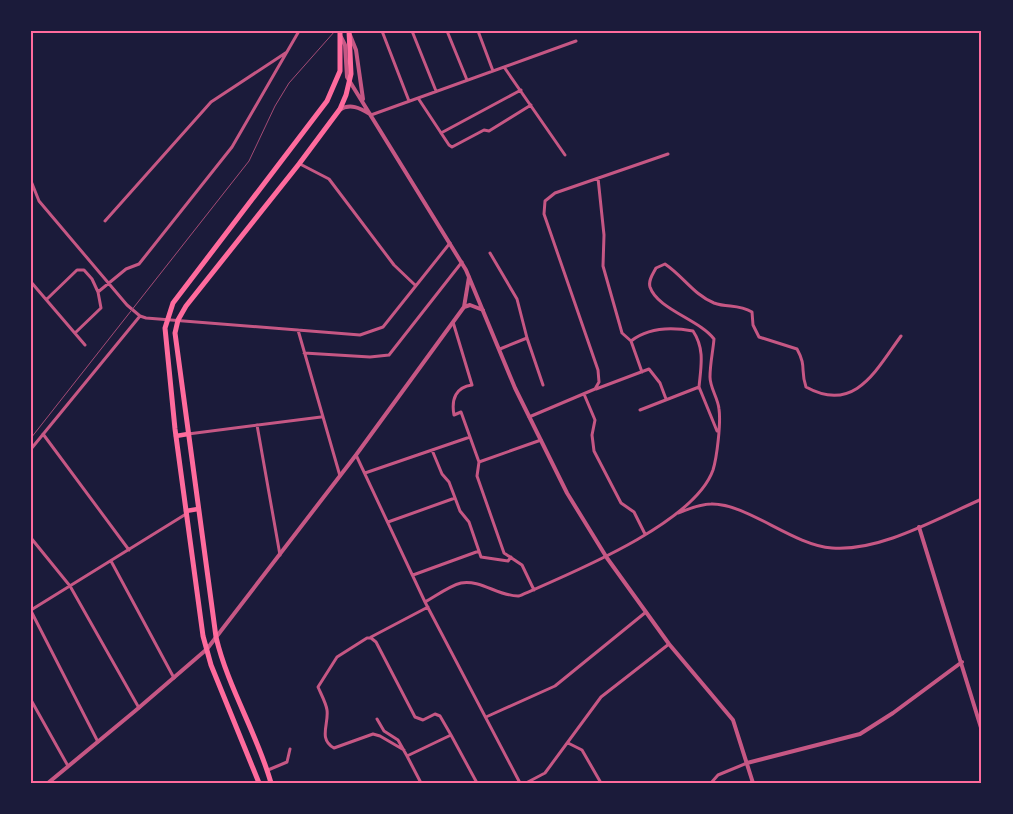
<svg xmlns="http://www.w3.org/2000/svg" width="1013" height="814" viewBox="0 0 1013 814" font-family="'DM Sans',sans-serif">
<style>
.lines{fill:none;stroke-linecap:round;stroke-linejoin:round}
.minor{stroke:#c65784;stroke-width:3}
.tertiary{stroke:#c65784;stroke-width:4}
.secondary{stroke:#ff6b9d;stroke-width:4.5}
.primary{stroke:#ff6b9d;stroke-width:5}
.rail{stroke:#a44b75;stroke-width:1}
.neatline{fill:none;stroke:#ff6b9d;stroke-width:2}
</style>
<rect width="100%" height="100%" fill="#1b1b3a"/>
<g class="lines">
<path class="minor" d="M382 31 409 101
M412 31 436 91
M447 31 467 80
M478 31 493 71
M504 67 565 155
M418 98 449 145 452 147 484 130 489 131 531 105
M371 115 576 41
M441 133 521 90
M300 164 329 179 394 265 415 285
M598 178 604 235 603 266 622 333 631 341 642 372
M31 181 39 201 127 305 140 316 146 318 360 335 383 327 450 243
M105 221 211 102 287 52
M490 253 517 299 527 338 543 385
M31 282 85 345
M47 299 77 270H84L92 279 98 292 126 269 139 264 232 147 299 31
M453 322 472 385C456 387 451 399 454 415L461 412 479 462 477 476 504 553 522 565 534 590
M298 330 340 476
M75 333 101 308 98 292
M631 341C649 327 672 327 693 331 705 349 701 366 699 387
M500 349 527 338
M304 353 370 357 389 355 462 262
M596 389 649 369 660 383 666 399
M584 394 595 420 592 435 594 451 621 503 634 512 645 534
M640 410 699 387 717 431
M529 417 595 389 599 382 598 370 544 214 545 201 555 193 668 154
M257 425 280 555
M43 434 129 550
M188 434 321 417
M31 449 140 316
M432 450 442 474 449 482 460 511 469 522 481 557 508 561 511 557
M356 455 425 602 520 783
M479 462 541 440
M365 473 470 437
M678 513C689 509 699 504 711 504 747 503 792 545 832 548 880 552 938 518 982 499
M388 522 455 498
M31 538 70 586 139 708
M111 561 174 678
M413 575 479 551
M425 602C436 596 449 586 461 583 480 579 500 597 519 596 569 574 694 524 713 470 717 457 721 423 719 409 718 398 710 388 710 377 710 364 713 351 714 339 700 320 657 309 650 287 648 280 653 274 656 268L665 264C683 276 694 295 714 303 728 308 738 304 752 312L753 325 759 337 797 349C807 367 800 370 806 387 855 414 876 370 901 336
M31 610 186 514
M31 611 98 742
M371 637 428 607
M31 700 68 766
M486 717 555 686 646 612
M377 719 384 731 398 740 407 756
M568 743 582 750 601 783
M404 750 380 736 373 734 334 748C318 739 329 724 327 710 326 703 321 694 318 687L337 657 367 638H371L376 642 415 717 423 720 435 714 440 716 451 735
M268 770 287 762 290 749
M421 783 407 756 451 735 477 783
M526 783 545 773 601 697 669 644
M711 783 718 775 747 763"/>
<path class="tertiary" d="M350 35 356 50 363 99
M341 37 345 45 347 77 466 270 515 388 567 493 607 558 669 644 733 720 753 783
M339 110C350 103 360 108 370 114
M464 307 470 305 483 310
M919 527 982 731
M747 763 860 734 893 713 962 662
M48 783 135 711 207 649 356 455 464 307 469 277"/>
<path class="secondary" d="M176 436 188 434
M186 511 198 509"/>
<path class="primary" d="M259 783 211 665 203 636 175 429 165 328 173 303 327 101 340 71V31
M271 783C257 733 228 688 216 637L175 333 178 320 186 306 299 164 340 109 346 95 351 74 349 31"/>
<path class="rail" d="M31 438 249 161 275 106 289 83 335 31"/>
</g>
<rect width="1013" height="814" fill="none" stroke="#1b1b3a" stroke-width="65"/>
<rect x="32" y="32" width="948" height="750" class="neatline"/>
</svg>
